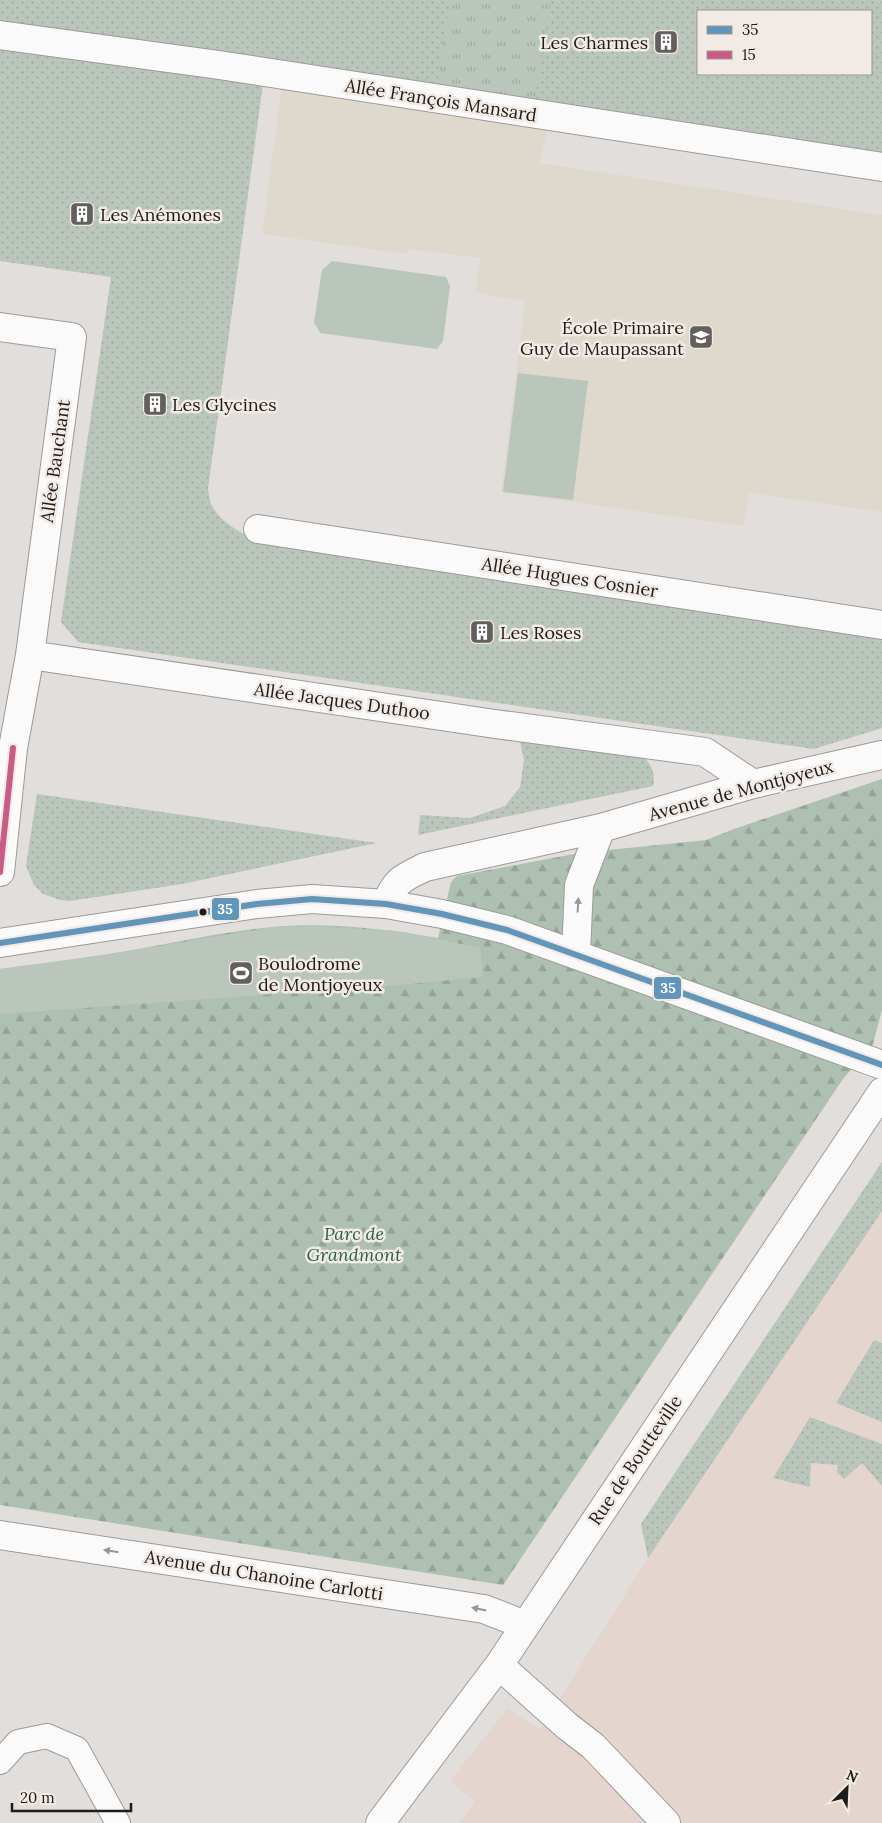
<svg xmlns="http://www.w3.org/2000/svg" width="882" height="1823" viewBox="0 0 882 1823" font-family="Lora,serif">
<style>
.commercial{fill:#e4d6ce}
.education{fill:#dfd8cc}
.grass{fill:url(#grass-dots);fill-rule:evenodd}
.forest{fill:url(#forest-firs)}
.park{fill:url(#park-tufts)}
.pitch{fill:#bac6bc}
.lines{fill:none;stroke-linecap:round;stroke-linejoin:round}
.service-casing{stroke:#9d9a98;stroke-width:26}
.minor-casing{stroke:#9d9a98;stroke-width:30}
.tertiary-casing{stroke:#9d9a98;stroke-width:30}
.service{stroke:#fbfafa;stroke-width:24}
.minor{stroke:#fbfafa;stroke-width:28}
.tertiary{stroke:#fbfafa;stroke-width:28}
.bus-1-casing{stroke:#f2eae5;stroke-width:10}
.bus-2-casing{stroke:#f2eae5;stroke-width:10}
.bus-1{stroke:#6295ba;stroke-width:6}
.bus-2{stroke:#c95b89;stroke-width:6}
.oneway{fill:#989695}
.bus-dot{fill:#1e1b1a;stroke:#f2eae5;stroke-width:2}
.labels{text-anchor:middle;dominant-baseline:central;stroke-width:5;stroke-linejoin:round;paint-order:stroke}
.poi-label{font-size:18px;fill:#1e1b1a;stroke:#f2eae5;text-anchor:start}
.street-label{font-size:18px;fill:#1e1b1a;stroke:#f2eae5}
.park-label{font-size:18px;font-style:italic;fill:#296442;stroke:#f2eae5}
.line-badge{stroke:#f2eae5;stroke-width:2}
.badge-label{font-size:14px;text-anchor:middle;font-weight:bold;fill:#fff}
</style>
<defs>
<pattern id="grass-dots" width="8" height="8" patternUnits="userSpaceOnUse" patternTransform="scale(1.25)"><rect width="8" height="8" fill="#bac6bc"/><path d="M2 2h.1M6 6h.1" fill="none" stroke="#9faaa1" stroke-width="1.8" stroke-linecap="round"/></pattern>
<pattern id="forest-firs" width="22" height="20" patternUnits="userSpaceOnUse" patternTransform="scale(1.25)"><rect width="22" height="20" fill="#adc0b1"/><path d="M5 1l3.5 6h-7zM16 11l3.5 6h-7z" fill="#94a498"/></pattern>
<pattern id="park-tufts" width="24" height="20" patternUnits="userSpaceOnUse" patternTransform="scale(1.25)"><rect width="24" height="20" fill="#bac6bc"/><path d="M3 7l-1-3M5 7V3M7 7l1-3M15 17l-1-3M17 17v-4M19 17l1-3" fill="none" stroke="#9faaa1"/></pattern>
</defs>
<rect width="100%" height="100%" fill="#e2dedb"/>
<path class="commercial" d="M882 1162V1823H459L475 1802 450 1781 508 1708 540 1730 648 1558 641 1524Z"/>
<path class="education" d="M282 85 548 129 539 163 882 215V512L750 493 743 526 501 492 525 301 476 293 480 258 410 249 407 254 262 234Z"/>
<path class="grass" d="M0 0H882V154L0 21ZM698 11H871V74H698Z
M0 46 263 84 208 489C209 493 209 497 210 501 216 520 242 534 259 542L882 635V728L814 749 78 642 61 622 111 277 0 261Z
M519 737 642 755C651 764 656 773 653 786L418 835 420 815 470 818 505 806 520 787 524 760Z
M37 794 377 843 182 884 70 901 60 900 43 894 34 885 26 866Z
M882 1162V1211L648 1558 641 1524Z
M874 1340 882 1343V1422L836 1403Z
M810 1417 882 1444V1486L862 1463 844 1479 837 1472 838 1465 811 1463 810 1487 773 1478Z"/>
<path class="forest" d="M882 779V1010L873 1044 843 1079 503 1585 0 1505V969C46 963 93 957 139 949 183 941 228 931 273 927 328 922 385 929 438 938L451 882 457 876 579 853 706 840 734 829Z"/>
<path class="park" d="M450 0H551L535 103 437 88Z"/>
<path class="pitch" d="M332 261 446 277 450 286 443 341 437 349 320 333 314 322 322 270Z
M518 373 588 381 573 500 503 492Z
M316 926 404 932 480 948 483 977 399 985 0 1014V969L105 955 274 927Z"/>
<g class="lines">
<defs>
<path id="service" d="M0 1762 18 1742 47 1736 77 1749 118 1823"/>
<path id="minor" d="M0 35 219 65 882 167
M0 327 72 337 30 655
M258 529 882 625
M0 872 13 748 30 655 495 724 705 752 753 784
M386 904C396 879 403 878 425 867L601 828 753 784 882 755
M576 954 579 885 601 828
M0 1535 484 1609 525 1625
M499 1665 567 1726 593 1746 666 1823
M380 1823 499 1665 882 1092"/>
<path id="tertiary" d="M0 943 257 904 312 899 386 904 442 914 507 930 882 1065"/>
</defs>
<use href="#service" class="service-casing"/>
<use href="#minor" class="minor-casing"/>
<use href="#tertiary" class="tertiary-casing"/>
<use href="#service" class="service"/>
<use href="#minor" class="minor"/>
<use href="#tertiary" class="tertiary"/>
<defs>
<path id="bus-1" d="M0 943 257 904 312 899 386 904 442 914 507 930 882 1065"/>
<path id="bus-2" d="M0 872 13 748"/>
</defs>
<use href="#bus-1" class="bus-1-casing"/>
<use href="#bus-2" class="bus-2-casing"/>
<use href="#bus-1" class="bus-1"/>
<use href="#bus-2" class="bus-2"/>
</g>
<defs><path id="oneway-solid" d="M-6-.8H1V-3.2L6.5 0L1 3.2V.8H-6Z" transform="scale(1.25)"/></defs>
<g class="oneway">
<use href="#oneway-solid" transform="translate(578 905) rotate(-87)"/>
<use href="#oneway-solid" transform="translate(111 1551) rotate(-171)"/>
<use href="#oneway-solid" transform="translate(479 1609) rotate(-168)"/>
</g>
<defs>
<symbol id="building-square" viewBox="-11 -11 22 22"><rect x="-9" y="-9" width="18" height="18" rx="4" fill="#635f5e" stroke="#f2eae5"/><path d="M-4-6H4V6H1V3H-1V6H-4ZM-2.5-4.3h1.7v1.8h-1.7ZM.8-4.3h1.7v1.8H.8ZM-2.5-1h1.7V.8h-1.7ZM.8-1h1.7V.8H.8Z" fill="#fff"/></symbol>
<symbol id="school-square" viewBox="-11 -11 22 22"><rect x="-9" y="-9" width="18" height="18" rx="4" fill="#635f5e" stroke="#f2eae5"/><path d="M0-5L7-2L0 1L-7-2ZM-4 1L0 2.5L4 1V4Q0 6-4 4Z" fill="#fff"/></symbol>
<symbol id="stadium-square" viewBox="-11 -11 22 22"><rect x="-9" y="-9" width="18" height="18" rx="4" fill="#635f5e" stroke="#f2eae5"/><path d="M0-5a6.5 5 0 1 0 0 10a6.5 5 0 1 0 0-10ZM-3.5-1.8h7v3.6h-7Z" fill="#fff"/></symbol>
</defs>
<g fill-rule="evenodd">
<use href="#building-square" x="652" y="28" width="28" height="28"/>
<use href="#building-square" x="68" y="200" width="28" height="28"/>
<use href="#school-square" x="687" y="323" width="28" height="28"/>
<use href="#building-square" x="141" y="390" width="28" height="28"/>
<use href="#building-square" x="468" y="618" width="28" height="28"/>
<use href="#stadium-square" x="227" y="959" width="28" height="28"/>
</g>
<circle class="bus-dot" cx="203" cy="912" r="4.5"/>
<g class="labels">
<g class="poi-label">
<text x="648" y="42" text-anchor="end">Les Charmes</text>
<text x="100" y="214">Les Anémones</text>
<text x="684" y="327" text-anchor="end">École Primaire<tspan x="684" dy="21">Guy de Maupassant</tspan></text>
<text x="172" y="404">Les Glycines</text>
<text x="500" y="632">Les Roses</text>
<text x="258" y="963">Boulodrome<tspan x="258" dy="21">de Montjoyeux</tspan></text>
</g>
<g class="street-label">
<text transform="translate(441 100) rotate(9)">Allée François Mansard</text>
<text transform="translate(55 461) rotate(-82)">Allée Bauchant</text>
<text transform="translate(570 577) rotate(9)">Allée Hugues Cosnier</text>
<text transform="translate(342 701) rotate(8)">Allée Jacques Duthoo</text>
<text transform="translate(741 790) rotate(-15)">Avenue de Montjoyeux</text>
<text transform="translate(635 1460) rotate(-56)">Rue de Boutteville</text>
<text transform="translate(264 1575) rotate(9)">Avenue du Chanoine Carlotti</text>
</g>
<g class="park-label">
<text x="354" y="1233">Parc de<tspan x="354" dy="21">Grandmont</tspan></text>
</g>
</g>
<g class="line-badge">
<rect x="211" y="897" width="29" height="24" rx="5" fill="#6295ba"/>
<rect x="653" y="976" width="29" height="24" rx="5" fill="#6295ba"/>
</g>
<g class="badge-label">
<text x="225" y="914">35</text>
<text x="668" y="993">35</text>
</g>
<rect x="697" y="10" width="175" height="65" fill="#f2eae5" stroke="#9d9794"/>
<rect x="707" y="26" width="25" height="8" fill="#6295ba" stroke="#9d9794"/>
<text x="742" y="35" font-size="15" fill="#1e1b1a">35</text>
<rect x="707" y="51" width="25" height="8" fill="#c95b89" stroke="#9d9794"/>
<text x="742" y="60" font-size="15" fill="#1e1b1a">15</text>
<g transform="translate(847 1788) rotate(24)" stroke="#f2eae5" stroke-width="4" paint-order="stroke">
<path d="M0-4L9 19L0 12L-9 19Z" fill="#1e1b1a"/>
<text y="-8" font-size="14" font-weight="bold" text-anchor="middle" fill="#1e1b1a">N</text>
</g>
<path d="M12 1803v8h119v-8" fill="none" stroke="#1e1b1a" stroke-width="2.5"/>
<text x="20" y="1803" font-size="15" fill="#1e1b1a" stroke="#f2eae5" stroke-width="4" paint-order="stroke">20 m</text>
</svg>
